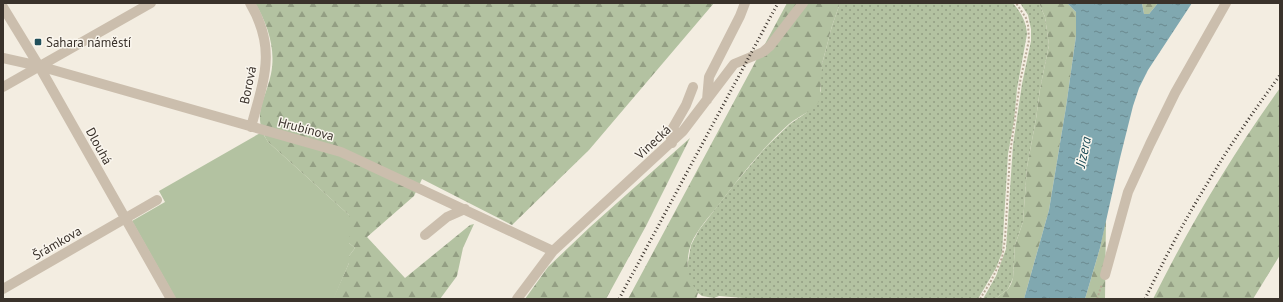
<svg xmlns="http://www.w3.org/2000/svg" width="1283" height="302" viewBox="0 0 1283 302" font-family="'PT Sans',sans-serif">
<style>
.grass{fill:url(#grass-dots)}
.forest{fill:url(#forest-firs)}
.pitch{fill:#b3c2a1}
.water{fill:url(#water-ripples)}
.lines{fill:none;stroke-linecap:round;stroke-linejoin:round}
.path{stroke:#b7a997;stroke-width:2;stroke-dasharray:2 2;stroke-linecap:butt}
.minor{stroke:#cbbead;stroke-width:10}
.rail{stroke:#3a322b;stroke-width:3;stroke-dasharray:1 3;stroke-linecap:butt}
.poi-dot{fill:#21505b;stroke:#faf6ee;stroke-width:1.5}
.labels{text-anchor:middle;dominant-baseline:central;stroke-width:3;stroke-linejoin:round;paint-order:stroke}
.poi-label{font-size:13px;fill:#3a322b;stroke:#faf6ee;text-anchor:start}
.street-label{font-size:13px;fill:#3a322b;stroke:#faf6ee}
.water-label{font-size:14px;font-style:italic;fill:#21505b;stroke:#faf6ee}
</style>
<defs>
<pattern id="grass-dots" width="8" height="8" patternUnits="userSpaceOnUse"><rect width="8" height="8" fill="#b3c2a1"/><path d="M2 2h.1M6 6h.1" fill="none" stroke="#939e83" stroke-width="1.8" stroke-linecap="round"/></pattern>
<pattern id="forest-firs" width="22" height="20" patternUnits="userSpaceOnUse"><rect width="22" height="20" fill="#b3c2a1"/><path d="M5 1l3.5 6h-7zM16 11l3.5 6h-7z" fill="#939e83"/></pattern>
<pattern id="water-ripples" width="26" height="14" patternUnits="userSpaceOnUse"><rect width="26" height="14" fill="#80a8b0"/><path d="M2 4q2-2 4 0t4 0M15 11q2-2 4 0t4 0" fill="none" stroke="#6a898f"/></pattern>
</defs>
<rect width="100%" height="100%" fill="#f3ede1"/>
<path class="grass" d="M840 3H1013C1021 13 1026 21 1027 34L1017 89 1014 121 1008 154 1002 253 996 268 978 299H755L719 296 714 298 702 296 698 293 691 284 688 274V262L691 245 699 230 733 186 766 147 790 124 806 113 821 91V71L822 64 832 26Z
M1020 3H1039L1045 17 1049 45 1040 89 1036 119 1027 167 1023 222 1015 245 1013 278 1008 289 995 299H983L996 276 1006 249 1013 145 1022 84 1031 41V29L1028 15Z"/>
<path class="forest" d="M255 3H714L589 150 512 225 422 179 414 196 367 237 405 278 470 225 474 224 463 248 457 276 440 299H333L349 263V256L355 248 349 243V215L268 142C251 114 265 102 271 74 276 49 268 25 255 3Z
M787 3H840L832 26 822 64 820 100C813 111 799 116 789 124 762 148 739 178 717 207 708 218 697 230 691 244 685 261 687 279 698 293L696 299H628Z
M1039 3H1067L1076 12V36L1066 107 1049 210 1024 299H995L1008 289 1011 284 1013 278 1015 245 1023 222 1027 167 1036 119 1040 89 1049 45 1045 17Z
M1142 3H1158L1149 14H1144Z
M1280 88V255L1253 299H1153C1190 225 1232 155 1280 88Z
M690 138 646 226 606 299H525L548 267 590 227Z
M1106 219 1105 299H1085L1100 248Z"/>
<path class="pitch" d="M262 132 268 142 349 215V243L355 248 349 256V263L334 298 176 299 132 221 165 202 159 191Z"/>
<path class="water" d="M1067 3H1142L1144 14H1149L1158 3H1192L1148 70 1139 88 1133 106 1120 158 1100 248 1085 299H1024L1049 210 1066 107 1076 36V12Z"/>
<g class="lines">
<path class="path" d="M980 299 991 281 1002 258 1005 239 1010 154 1020 82 1029 40 1028 25 1026 18 1016 3
M1097 299 1102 284"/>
<path class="minor" d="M250 3C277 49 264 79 251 127
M3 7 39 66 171 299
M3 58 39 66 341 152 553 251
M3 87 151 3
M707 100 709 77 740 16 745 3
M672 143 670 133 686 105 693 87
M425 235 447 217 465 209
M1105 275 1128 192 1150 144 1175 93 1226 3
M3 289 157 200
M517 299 553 251 683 131 734 64 763 52 770 46 803 3"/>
<path class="rail" d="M619 299 778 3
M1145 299C1164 260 1184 221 1207 184 1229 146 1254 111 1280 75"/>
</g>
<rect class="poi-dot" x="34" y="38" width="8" height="8" rx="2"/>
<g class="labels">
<g class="poi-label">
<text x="46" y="42">Sahara náměstí</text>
</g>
<g class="street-label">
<text transform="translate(248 85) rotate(-78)">Borová</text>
<text transform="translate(306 129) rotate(15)">Hrubínova</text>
<text transform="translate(653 142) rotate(-43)">Vinecká</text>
<text transform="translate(99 146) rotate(61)">Dlouhá</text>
<text transform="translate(57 243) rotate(-30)">Šrámkova</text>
</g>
<g class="water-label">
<text transform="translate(1083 152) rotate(-78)">Jizera</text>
</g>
</g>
<rect width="1283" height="302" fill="none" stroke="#3a322b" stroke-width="8"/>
</svg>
